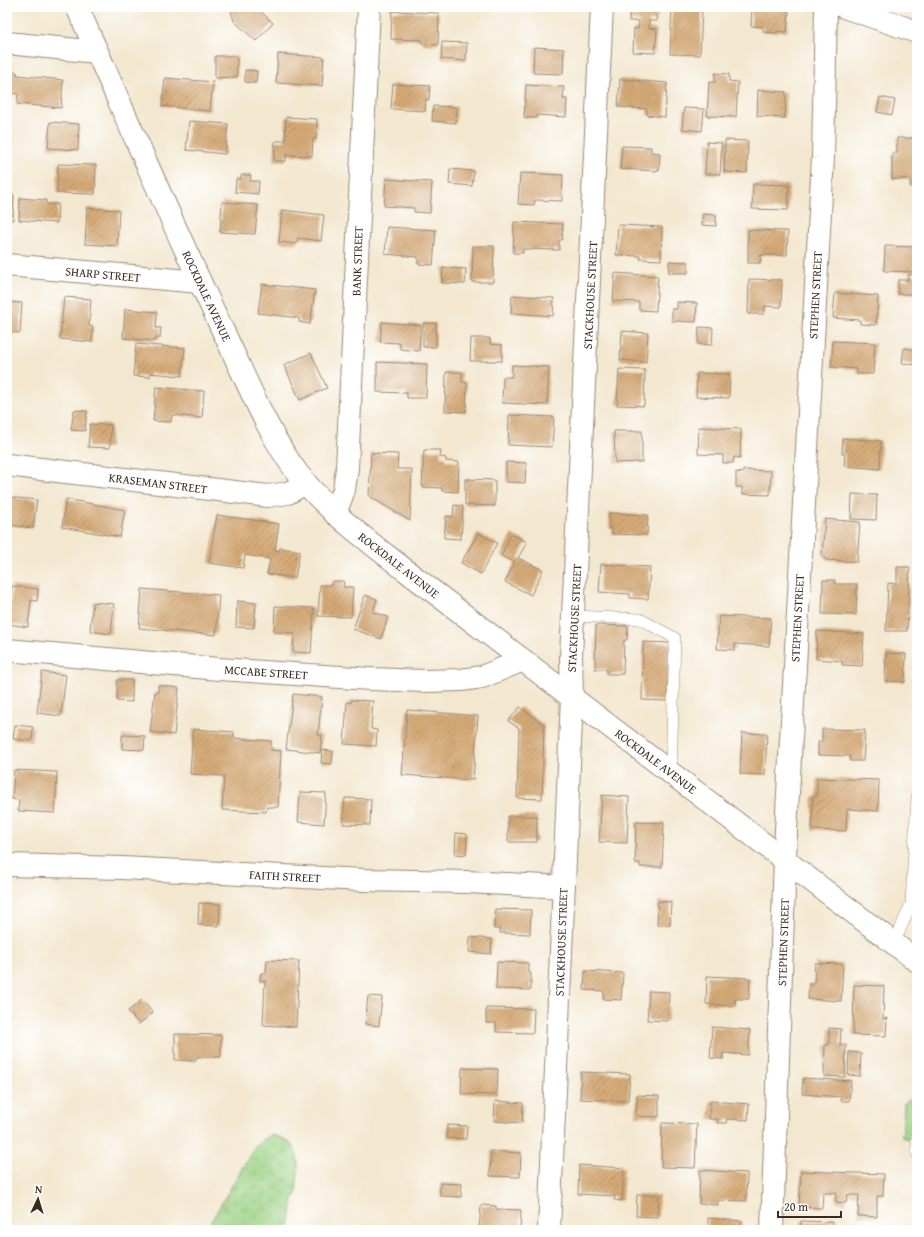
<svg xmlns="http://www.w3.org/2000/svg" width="924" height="1237" viewBox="0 0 924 1237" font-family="'Gentium Book Plus',serif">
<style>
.grass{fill:url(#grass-dots);stroke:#6c7e51}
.wetland{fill:url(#wetland-marsh);stroke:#6c7e51}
.building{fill:url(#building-hatch)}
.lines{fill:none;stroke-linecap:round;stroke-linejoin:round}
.service-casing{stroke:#978876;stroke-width:12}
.minor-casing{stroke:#978876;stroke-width:24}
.tertiary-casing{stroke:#978876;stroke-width:24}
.secondary-casing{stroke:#978876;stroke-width:24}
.service{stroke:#fff;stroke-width:11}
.minor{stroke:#fff;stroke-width:22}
.tertiary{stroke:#fff;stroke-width:22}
.secondary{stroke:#fff;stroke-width:22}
.labels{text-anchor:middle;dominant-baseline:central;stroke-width:3;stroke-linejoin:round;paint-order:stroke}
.street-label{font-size:12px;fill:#3b2a1e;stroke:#fff}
</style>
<defs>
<pattern id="grass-dots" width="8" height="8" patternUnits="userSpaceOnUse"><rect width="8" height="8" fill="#9cd284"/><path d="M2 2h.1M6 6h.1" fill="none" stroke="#87b472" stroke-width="1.8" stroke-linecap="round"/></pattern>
<pattern id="wetland-marsh" width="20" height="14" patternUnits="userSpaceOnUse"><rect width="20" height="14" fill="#9cd284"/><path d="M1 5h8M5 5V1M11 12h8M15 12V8" fill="none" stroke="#87b472"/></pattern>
<pattern id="building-hatch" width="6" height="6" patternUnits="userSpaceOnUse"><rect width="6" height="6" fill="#d6aa77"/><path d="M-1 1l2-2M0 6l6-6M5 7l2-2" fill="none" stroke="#af8b61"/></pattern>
</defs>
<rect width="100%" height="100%" fill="#fff"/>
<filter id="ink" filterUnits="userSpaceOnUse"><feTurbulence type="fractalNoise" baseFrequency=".025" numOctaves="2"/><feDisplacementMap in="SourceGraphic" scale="8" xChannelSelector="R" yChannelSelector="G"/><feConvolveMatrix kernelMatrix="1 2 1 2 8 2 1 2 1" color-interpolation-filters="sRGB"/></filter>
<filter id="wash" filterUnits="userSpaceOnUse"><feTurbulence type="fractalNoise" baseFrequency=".012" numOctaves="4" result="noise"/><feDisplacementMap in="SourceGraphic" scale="16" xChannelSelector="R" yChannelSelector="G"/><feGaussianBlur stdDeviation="0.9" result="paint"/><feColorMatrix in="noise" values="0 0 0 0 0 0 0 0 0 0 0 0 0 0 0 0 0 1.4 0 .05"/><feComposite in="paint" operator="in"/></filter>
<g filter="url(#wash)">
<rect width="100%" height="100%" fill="#f3e7cf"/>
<path class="grass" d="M917 1093V1141H912L902 1137 904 1103Z"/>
<path class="wetland" d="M270 1135C306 1140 298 1168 296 1195L293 1199 289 1230H206L255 1146Z"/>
<g id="blocks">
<path class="building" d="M230 7H256L273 23 256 41 234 21Z
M630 7H658L657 21H649V28L657 29 655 53 633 52 634 28 638 29 639 21H629Z
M672 7H702L700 55 670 54Z
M752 7 789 11 787 32 777 31V33L763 32V27L751 26Z
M392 11 439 13 438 45 422 44V40L391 39Z
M442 42 467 43 466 61 441 59Z
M534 47 564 49 563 74 533 73Z
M278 54 324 57 322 86 276 83Z
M215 56H237V77L215 78Z
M245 70 257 71 256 83 245 82Z
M7 71 17 72V75L63 80 61 108 17 104 18 94 7 93Z
M715 73 729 74V81L738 82 736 117 707 116 709 82H715Z
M165 78 213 82 210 111 162 106Z
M620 79 667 83 665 117 647 115V109L618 107Z
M393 84 430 86 429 100 426 99 425 111 391 109Z
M526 85 564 87 563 99H567L566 117 537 115V118H524Z
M758 90 786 92 785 118 757 116Z
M880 97 895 100 892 115 877 112Z
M433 106 457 107 456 123 432 121Z
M684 108 704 109 702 131 682 129Z
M286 117 317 119 316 139 313 138 312 156 286 155V161H274L275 141H285Z
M189 121 228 124 225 154 186 150Z
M50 122 79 124 78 150 48 148Z
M897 138H917V186H910V179H892V153H897Z
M7 140H12L11 153H7Z
M725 140 748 141 747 173 724 172Z
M707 142 722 143 720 174H705Z
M622 146 651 147V152L660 153 659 171 620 169Z
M58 164 96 165 95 194 57 193Z
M450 169 474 171 472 186 449 184Z
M520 173 563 175 562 201 535 200 534 205 518 204Z
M241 175H251L250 181H259L258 194 235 192 236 179H241Z
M386 179 432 182 430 213 414 212V208L384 206Z
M753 184 789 185 788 210 752 209Z
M7 194 14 195 13 220H7Z
M20 198 46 200V204H58L57 223 19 220Z
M222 202 258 205 255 234 220 232Z
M87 208 119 210 117 246 85 244Z
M282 210 324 215 321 241 298 238 297 244 279 242Z
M703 214 716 215V226L702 225Z
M514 222 563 224 562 240H559V250L523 249V253H513Z
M618 225 662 227 661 260 640 259V256L616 255Z
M387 227 436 230 433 265 418 264V257L385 254Z
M748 230 788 231 787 255H761L760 263H748Z
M473 246H494L493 282H472Z
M885 246 915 247 914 272 884 271Z
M669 261 688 262V273H669Z
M443 268 466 269 465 284 442 283Z
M615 273 658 276 656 311 639 310V302L613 301Z
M908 275H917V294H898V280H908Z
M749 279 782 280 781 307 765 306 764 314H748Z
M262 284 315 290 310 324 299 322V318L258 313Z
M835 293 878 296 876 325 860 324V320L833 318Z
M512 295 554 298 553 316 511 313Z
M64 297 91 299 89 326 93 327 92 342 60 339Z
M7 302 22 303 20 333 7 332Z
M677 302 697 303 696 322 672 321V309H677Z
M125 309 157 312 156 328H161L160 338H156V341L123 338Z
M382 322 421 325 419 351 400 349V343L380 342Z
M423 323H436V347H423Z
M699 327 713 328 712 345 698 344Z
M622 331 648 333 646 362 620 360Z
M471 338H490V344L502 345V361H470Z
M833 341 875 343 873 374H857V369L831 367Z
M136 344 185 348 182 376 150 373V377L133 376Z
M904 348 917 350V365L902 363Z
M311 353 327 388 300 400 284 365Z
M377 362 427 364 426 398H407V393L377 392Z
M512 365 549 367 547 405 502 403 503 377H512Z
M619 369 645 370 644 406 617 405Z
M446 372H462V382H467L466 412 445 411Z
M697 373 730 374 729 398 696 397Z
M156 387 204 391 202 418 172 415 171 422 153 421Z
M74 410 87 411 85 431 71 430Z
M509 415 554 417 552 447 508 445Z
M90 424 111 425 110 448 88 447Z
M699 427 741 429 740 458 734 457 733 463H723V455L698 454Z
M614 431H642V462L615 463Z
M843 438 881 441 880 469 844 466 845 454H842Z
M424 450H441L440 457 446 458V461L459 462 458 492 442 491V488L422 487Z
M371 453 398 454 397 469H412L410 521 369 496Z
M506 462 526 463 525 483 506 482Z
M743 470 771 471 770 495 742 494V487H736V472L743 473Z
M465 479 495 480V506L465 505Z
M852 494 877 495 876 520 851 519Z
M7 497 37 500 33 528 7 525Z
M66 499 125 510 120 537 62 527Z
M454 505 463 506 461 539 444 538 446 516 453 517Z
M609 513 648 515 647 535 612 534V529H609Z
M217 515 279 524 275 550 279 551 280 548 300 551 295 578 267 574 270 559 245 555 243 568 209 563Z
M825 519 860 522 857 562 826 560 822 555Z
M478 533 497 543 481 574 461 563Z
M511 534 527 542 518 558 543 570 531 595 505 582 515 562 501 556Z
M601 564 650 567 648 599 630 598V594L599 592Z
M897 567H910L907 631H886L888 583 897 584Z
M823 580H835V584H857L856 615 822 614Z
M332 581H344L343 587H353L351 617 318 616 320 585H332Z
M12 586 38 589 37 601 31 600 28 627 8 624Z
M142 589 219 595 216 635 139 628Z
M365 595 377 599 373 612 388 617 381 639 353 629Z
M237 601 256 603 254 628 236 627Z
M93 602 114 604 111 634 90 631Z
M275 606 314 608 311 653 293 652 294 633 274 632Z
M719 616 771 618 769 646 735 644V650L717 649Z
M596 625 628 626 627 640H624L623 674H607V669H595Z
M817 631 864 634 862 666 842 665V661L816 659Z
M643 642 670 643 668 701 642 700Z
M886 653 906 654 905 682 885 681Z
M42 672 66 675 61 716 37 713Z
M117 680H132V702L117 701Z
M158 685 179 688 174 735 150 732 155 692H158Z
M293 694 322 697 318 735H322L320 753 286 749Z
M351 700 373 701 371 729 377 730 376 746 344 744 347 702 351 703Z
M520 707 544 725 542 799 517 798 519 728 508 721Z
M407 710 478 716 473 780 402 775Z
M15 725 33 727 32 741 13 739Z
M193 729 234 732V738L271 741V750L281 751 278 807H267L266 812 222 810 224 776 190 774Z
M822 729 865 730 863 761H850V756L818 755V742H822Z
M742 733 767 734 765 775 740 774Z
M122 735 145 736 144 750 122 749Z
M322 750 333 751 332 764 321 763Z
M14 770 57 772 55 813 18 811 19 800 12 799Z
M817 778 879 780 878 811 847 809 846 831 812 830 813 796H817Z
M300 792 326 793 324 824 298 822Z
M602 795 629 797 627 843 599 842Z
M345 798 371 799 370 825 343 824Z
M508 816H537V842H508Z
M636 822 664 823 662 867H640V863H635Z
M456 833 467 834 466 855 455 854Z
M658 901 671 902 670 925H657Z
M199 903 220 904 219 926 198 925Z
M495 909 531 910 530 934 500 933V929H494Z
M470 937 492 939 491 954 469 952Z
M267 960 299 961 296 1027 263 1025 265 981H260L261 973H266Z
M497 962 528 963V973H531V990L496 989Z
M815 963 843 964 841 1001 808 999 809 984H814Z
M585 971 623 973 621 1000 603 999 604 991 584 990Z
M707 976 750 978 749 999H735V1006L706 1004Z
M854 985 884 986 883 1019 887 1018 886 1036 853 1035Z
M649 991 669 992 668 1021 647 1020Z
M368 996 382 997 379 1026 365 1024Z
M142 1000 153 1013 139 1024 128 1011Z
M486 1008 534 1009 533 1033 496 1032V1023H486Z
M712 1027 750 1030 748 1055 723 1053V1059L710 1058Z
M829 1028 841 1029 840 1045H846L845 1077 824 1076 825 1045H829Z
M175 1034 221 1035V1057H196V1061L175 1060Z
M849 1052 861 1053 860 1076 848 1075Z
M462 1068 498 1069 497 1095 461 1094Z
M581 1072 630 1074 628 1101 580 1099Z
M803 1078 851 1081 849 1101H841V1097L802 1094Z
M637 1095 659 1096V1117L636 1116Z
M495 1101 523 1103 522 1123 494 1121Z
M710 1101 749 1104 748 1120 727 1119 726 1123H717L718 1119H709Z
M662 1123 697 1124 695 1168 661 1167Z
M447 1125 467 1126 466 1139 447 1138Z
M491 1151 521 1153 520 1177 490 1176Z
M579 1165 624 1168 622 1201 614 1200 615 1196 578 1194Z
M700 1170 747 1173 746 1201 718 1200V1205L699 1204Z
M801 1171 884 1174 883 1196H877V1217L858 1216 859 1195H847L846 1203 836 1202V1193H823L822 1208 799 1207Z
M440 1183 462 1184 461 1197 440 1196Z
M637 1195H659L658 1217 636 1216Z
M481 1205 496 1206V1209L521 1210 520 1230H479Z
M708 1218 742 1221 741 1230H708Z
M801 1221 833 1222V1230H800Z"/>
</g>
</g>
<g filter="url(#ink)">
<use href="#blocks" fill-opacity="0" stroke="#978876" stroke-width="1"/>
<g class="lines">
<defs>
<path id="service" d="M574 616 640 619 675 638 671 771
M894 944 911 904 917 797
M917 1136V1153"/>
<path id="minor" d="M844 7 917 32
M7 43 97 52
M7 465 268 496 288 493 306 483
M335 514 344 490 347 468 369 7
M7 650 219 669 370 679 425 681 461 680 482 677 523 660
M7 865 122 868 363 880 467 882 564 887
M549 1230 572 697 571 657 602 7
M772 1230 786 830 823 158 826 7"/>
<path id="tertiary" d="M7 265 200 282"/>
<path id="secondary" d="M77 7C126 116 173 226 224 333 247 381 267 433 299 475 330 514 370 542 409 573L917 961"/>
</defs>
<use href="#service" class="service-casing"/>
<use href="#minor" class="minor-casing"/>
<use href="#tertiary" class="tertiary-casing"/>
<use href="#secondary" class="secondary-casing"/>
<use href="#service" class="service"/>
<use href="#minor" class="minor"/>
<use href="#tertiary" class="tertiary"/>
<use href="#secondary" class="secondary"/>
</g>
</g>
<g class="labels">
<g class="street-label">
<text transform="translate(357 261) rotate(-88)">BANK STREET</text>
<text transform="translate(103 274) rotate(5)">SHARP STREET</text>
<text transform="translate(590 295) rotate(-87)">STACKHOUSE STREET</text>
<text transform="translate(815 295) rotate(-87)">STEPHEN STREET</text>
<text transform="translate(207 296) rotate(65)">ROCKDALE AVENUE</text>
<text transform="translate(158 483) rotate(7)">KRASEMAN STREET</text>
<text transform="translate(399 565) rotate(38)">ROCKDALE AVENUE</text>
<text transform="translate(574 618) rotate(-87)">STACKHOUSE STREET</text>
<text transform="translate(797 618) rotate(-87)">STEPHEN STREET</text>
<text transform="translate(266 672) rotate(4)">MCCABE STREET</text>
<text transform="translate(656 761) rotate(37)">ROCKDALE AVENUE</text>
<text transform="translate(285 876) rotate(3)">FAITH STREET</text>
<text transform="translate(561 942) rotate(-88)">STACKHOUSE STREET</text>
<text transform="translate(783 942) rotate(-88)">STEPHEN STREET</text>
</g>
</g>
<rect width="924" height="1237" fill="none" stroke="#fff" stroke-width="24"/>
<g transform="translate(38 1199) rotate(4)" stroke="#ffffff" stroke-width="3" paint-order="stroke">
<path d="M0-3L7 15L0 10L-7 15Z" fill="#3b2a1e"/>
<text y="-6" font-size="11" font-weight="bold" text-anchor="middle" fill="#3b2a1e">N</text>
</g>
<path d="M778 1211v6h63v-6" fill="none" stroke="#3b2a1e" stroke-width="2"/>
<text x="784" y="1211" font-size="12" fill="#3b2a1e" stroke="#ffffff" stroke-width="3" paint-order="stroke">20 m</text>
</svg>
